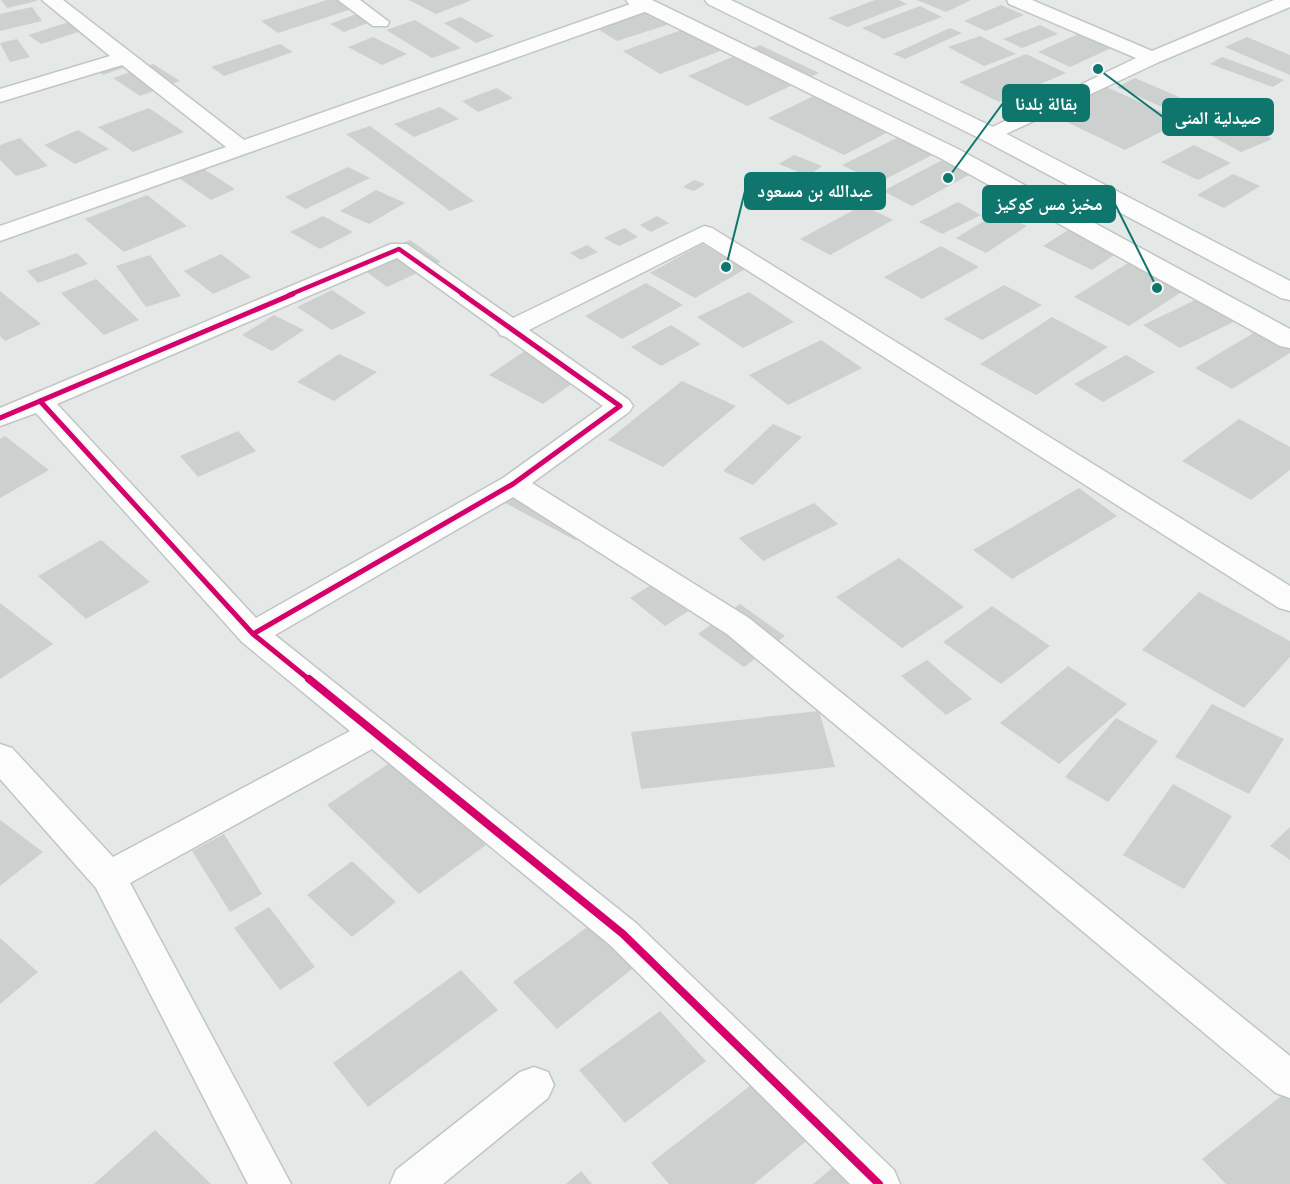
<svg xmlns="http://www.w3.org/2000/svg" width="1290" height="1184" viewBox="0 0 1290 1184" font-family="Overpass,'Noto Naskh Arabic',sans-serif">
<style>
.building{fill:#ccd0cf}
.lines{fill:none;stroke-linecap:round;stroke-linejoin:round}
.minor-casing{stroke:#c1c6c4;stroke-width:3}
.tertiary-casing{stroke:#c1c6c4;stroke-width:3}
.minor{fill:#fbfcfb;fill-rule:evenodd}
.tertiary{fill:#fbfcfb;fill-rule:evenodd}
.cycleway-far2-casing{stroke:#f3f8f6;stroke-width:8}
.cycleway-far1-casing{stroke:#f3f8f6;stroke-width:9}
.cycleway-casing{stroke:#f3f8f6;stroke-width:11}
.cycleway-far2{stroke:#d6006c;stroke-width:4.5}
.cycleway-far1{stroke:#d6006c;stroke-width:5}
.cycleway{stroke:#d6006c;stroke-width:8}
.leader{fill:none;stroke:#0f766e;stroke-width:2}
.callout-dot{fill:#0f766e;stroke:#f3f8f6;stroke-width:2}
.callout{fill:#0f766e;stroke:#0f766e;stroke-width:2}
.callout-label{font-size:18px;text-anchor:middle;font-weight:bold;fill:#fff}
</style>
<rect width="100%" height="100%" fill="#e4e9e7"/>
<path class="building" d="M1 0H37V1L7 8Z
M327 0H343L355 8 278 33 261 21Z
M409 0H472L436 14Z
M875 0H899L907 4 847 27 828 18Z
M917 0H971L946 12Z
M1001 5 1024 15 986 31 964 21Z
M646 6 673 23 617 41 590 24Z
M920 6 942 17 884 39 862 28Z
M32 7 42 21 0 31V14Z
M367 10 381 18 344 32 330 24Z
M85 17 97 26 41 44 28 35Z
M461 17 494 36 476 43 444 23Z
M415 20 461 48 432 58 386 30Z
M1040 25 1058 34 1022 48 1003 39Z
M1096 26 1129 40 1070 67 1038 52Z
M690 27 728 48 660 74 623 51Z
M950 28 962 33 905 59 893 54Z
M980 36 1016 54 984 66 948 47Z
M373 37 407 54 382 65 348 47Z
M1247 37 1290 55V75L1225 47Z
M17 39 30 57 10 62 0 43Z
M280 44 293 52 224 76 211 67Z
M760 45 819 73 747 106 688 76Z
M1026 54 1066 73 999 102 959 82Z
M1222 57 1284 80 1273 87 1210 64Z
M140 62 103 75 91 66Z
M153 64 180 81 140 96 113 78Z
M1135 78 1207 109 1189 119 1117 87Z
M1102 85 1182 121 1125 150 1046 112Z
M497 88 513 98 478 112 462 101Z
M818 94 894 129 844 155 768 118Z
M440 107 459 119 414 137 394 124Z
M149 108 184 132 133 152 98 127Z
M1237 120 1272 139 1241 152 1206 133Z
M370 126 474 201 450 211 346 134Z
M78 130 109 149 75 164 44 145Z
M905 134 940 151 878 183 842 165Z
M20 138 48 166 16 176 0 160V145Z
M1194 145 1231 163 1198 180 1161 162Z
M794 155 822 166 808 176 779 164Z
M952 155 980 169 912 206 883 191Z
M199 166 235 189 211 200 176 176Z
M348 167 370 178 306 209 285 197Z
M1233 174 1260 186 1224 208 1197 195Z
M694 180 705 184 694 191 683 187Z
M376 190 405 203 369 224 340 211Z
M147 195 187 226 124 252 85 219Z
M958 202 981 215 942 234 919 222Z
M863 205 893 220 830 255 800 239Z
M997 213 1027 226 986 253 956 238Z
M323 216 353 232 320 249 290 232Z
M657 216 669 223 651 232 640 225Z
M624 228 638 237 619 246 604 238Z
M1071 228 1120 251 1092 270 1043 246Z
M410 240 441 262 387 287 356 264Z
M702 244 747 268 695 298 650 273Z
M587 245 598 252 581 260 570 253Z
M941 246 979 267 922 299 884 277Z
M77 253 88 264 38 283 27 271Z
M221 254 251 277 213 294 184 271Z
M150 255 181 296 146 307 116 266Z
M1139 256 1194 284 1129 326 1074 297Z
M96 279 139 320 104 335 61 293Z
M646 283 683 305 622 339 585 316Z
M1004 285 1042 305 982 340 944 319Z
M332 290 366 313 332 330 297 307Z
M0 291 41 324 5 341 0 336Z
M749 292 794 322 743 348 697 317Z
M1212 292 1250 314 1180 348 1143 325Z
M274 315 304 330 272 351 242 335Z
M1052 317 1108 347 1036 395 980 364Z
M671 325 701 344 661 366 631 347Z
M1265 326 1290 339V353L1232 389 1195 368Z
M821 340 862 368 788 405 749 375Z
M537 343 590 371 543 404 489 375Z
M339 354 377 372 334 401 297 382Z
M1126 355 1155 372 1103 402 1074 384Z
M682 381 736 406 663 467 608 440Z
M1239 419 1290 447V470L1251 500 1182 461Z
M773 424 802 437 753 485 723 471Z
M238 431 256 451 198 477 180 456Z
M5 436 49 470 0 498V439Z
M525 487 595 524 575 540 505 503Z
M1079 488 1117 516 1012 579 973 550Z
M814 503 838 524 763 561 739 538Z
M101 540 150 582 86 619 38 576Z
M899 558 964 607 902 648 836 597Z
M674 571 709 598 665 626 630 598Z
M1199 592 1290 641V657L1244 708 1142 650Z
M0 603 53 644 0 679Z
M740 604 785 636 744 667 698 634Z
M992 606 1050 646 1001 684 943 642Z
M927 660 972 699 946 715 901 676Z
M1068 666 1127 704 1059 764 1000 723Z
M1212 704 1284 739 1249 794 1175 757Z
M819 711 835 767 641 789 631 732Z
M1116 718 1158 741 1108 802 1065 777Z
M394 760 486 845 419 894 327 805Z
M1173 784 1232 816 1184 889 1123 855Z
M0 820 43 852 0 886Z
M1290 827V860L1270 846Z
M224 834 262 894 230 912 192 851Z
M352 861 396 902 352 937 307 895Z
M269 907 315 967 280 990 234 928Z
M598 919 642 961 557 1029 513 982Z
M0 938 38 972 0 1004Z
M461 970 498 1010 368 1107 333 1063Z
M660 1011 706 1061 625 1123 579 1070Z
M769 1071 822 1128 754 1184H669L651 1163Z
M1290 1089V1184H1226L1202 1159Z
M155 1130 211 1184H94Z
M856 1148 889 1184H813Z
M581 1171 592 1184H566Z"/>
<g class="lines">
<defs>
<path id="minor" d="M42 0H63L244 140 639 1 648 0 655 5 653 9 0 241V226L226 147 122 65 0 102V89L110 56Z
M338 0H360L389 22 387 26H373Z
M1007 0H1032L1152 51 1274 0H1290V7L1159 62 991 141 984 139 980 135 984 131 1136 58 1009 4Z
M704 226 712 228 1290 586V611L1279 608 703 242 529 330 629 400 633 406 629 412 532 483 749 618 1290 1056V1098L1276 1093 727 634 513 497 275 635 636 923 894 1170 900 1184H850L610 945 372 749 130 883 291 1184H248L96 888 0 779V744L12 748 113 857 350 731 242 642 36 413 0 426V408L391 244H407L513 318ZM397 258 497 330 500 335 506 337 603 406 503 478 256 618 57 404Z
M534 1067 548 1072 554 1085 548 1098 443 1184H390L396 1170 520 1072Z"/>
<path id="tertiary" d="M626 0H652L958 149 1290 329V348L1280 346 942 159 629 4Z
M705 0H731L999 130 1290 281V300L1281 298 983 140 708 4Z"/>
</defs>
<use href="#minor" class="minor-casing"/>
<use href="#tertiary" class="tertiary-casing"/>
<use href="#minor" class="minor"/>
<use href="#tertiary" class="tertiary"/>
<defs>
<path id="cycleway-far2" d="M289 295 399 249 464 295"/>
<path id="cycleway-far1" d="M40 401 253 634 311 681
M0 418 293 294
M253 634 513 484 620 406 462 294"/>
<path id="cycleway" d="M309 679 623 934 879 1184"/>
</defs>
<use href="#cycleway-far2" class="cycleway-far2-casing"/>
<use href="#cycleway-far1" class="cycleway-far1-casing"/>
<use href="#cycleway" class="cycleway-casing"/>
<use href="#cycleway-far2" class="cycleway-far2"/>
<use href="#cycleway-far1" class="cycleway-far1"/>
<use href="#cycleway" class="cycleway"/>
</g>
<path class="leader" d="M948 178L1003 103M1098 69L1163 117M726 267L745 191M1157 288L1115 204"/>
<g class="callout-dot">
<circle cx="948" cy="178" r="6"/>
<circle cx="1098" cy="69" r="6"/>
<circle cx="726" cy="267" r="6"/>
<circle cx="1157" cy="288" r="6"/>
</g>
<g class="callout">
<rect x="1003" y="85" width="86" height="36" rx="6"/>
<rect x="1163" y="99" width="110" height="36" rx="6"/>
<rect x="745" y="173" width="140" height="36" rx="6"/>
<rect x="983" y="186" width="132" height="36" rx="6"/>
</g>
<g class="callout-label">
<text x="1046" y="110">بقالة بلدنا</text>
<text x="1218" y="124">صيدلية المنى</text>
<text x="815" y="197">عبدالله بن مسعود</text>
<text x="1049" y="210">مخبز مس كوكيز</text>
</g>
</svg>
